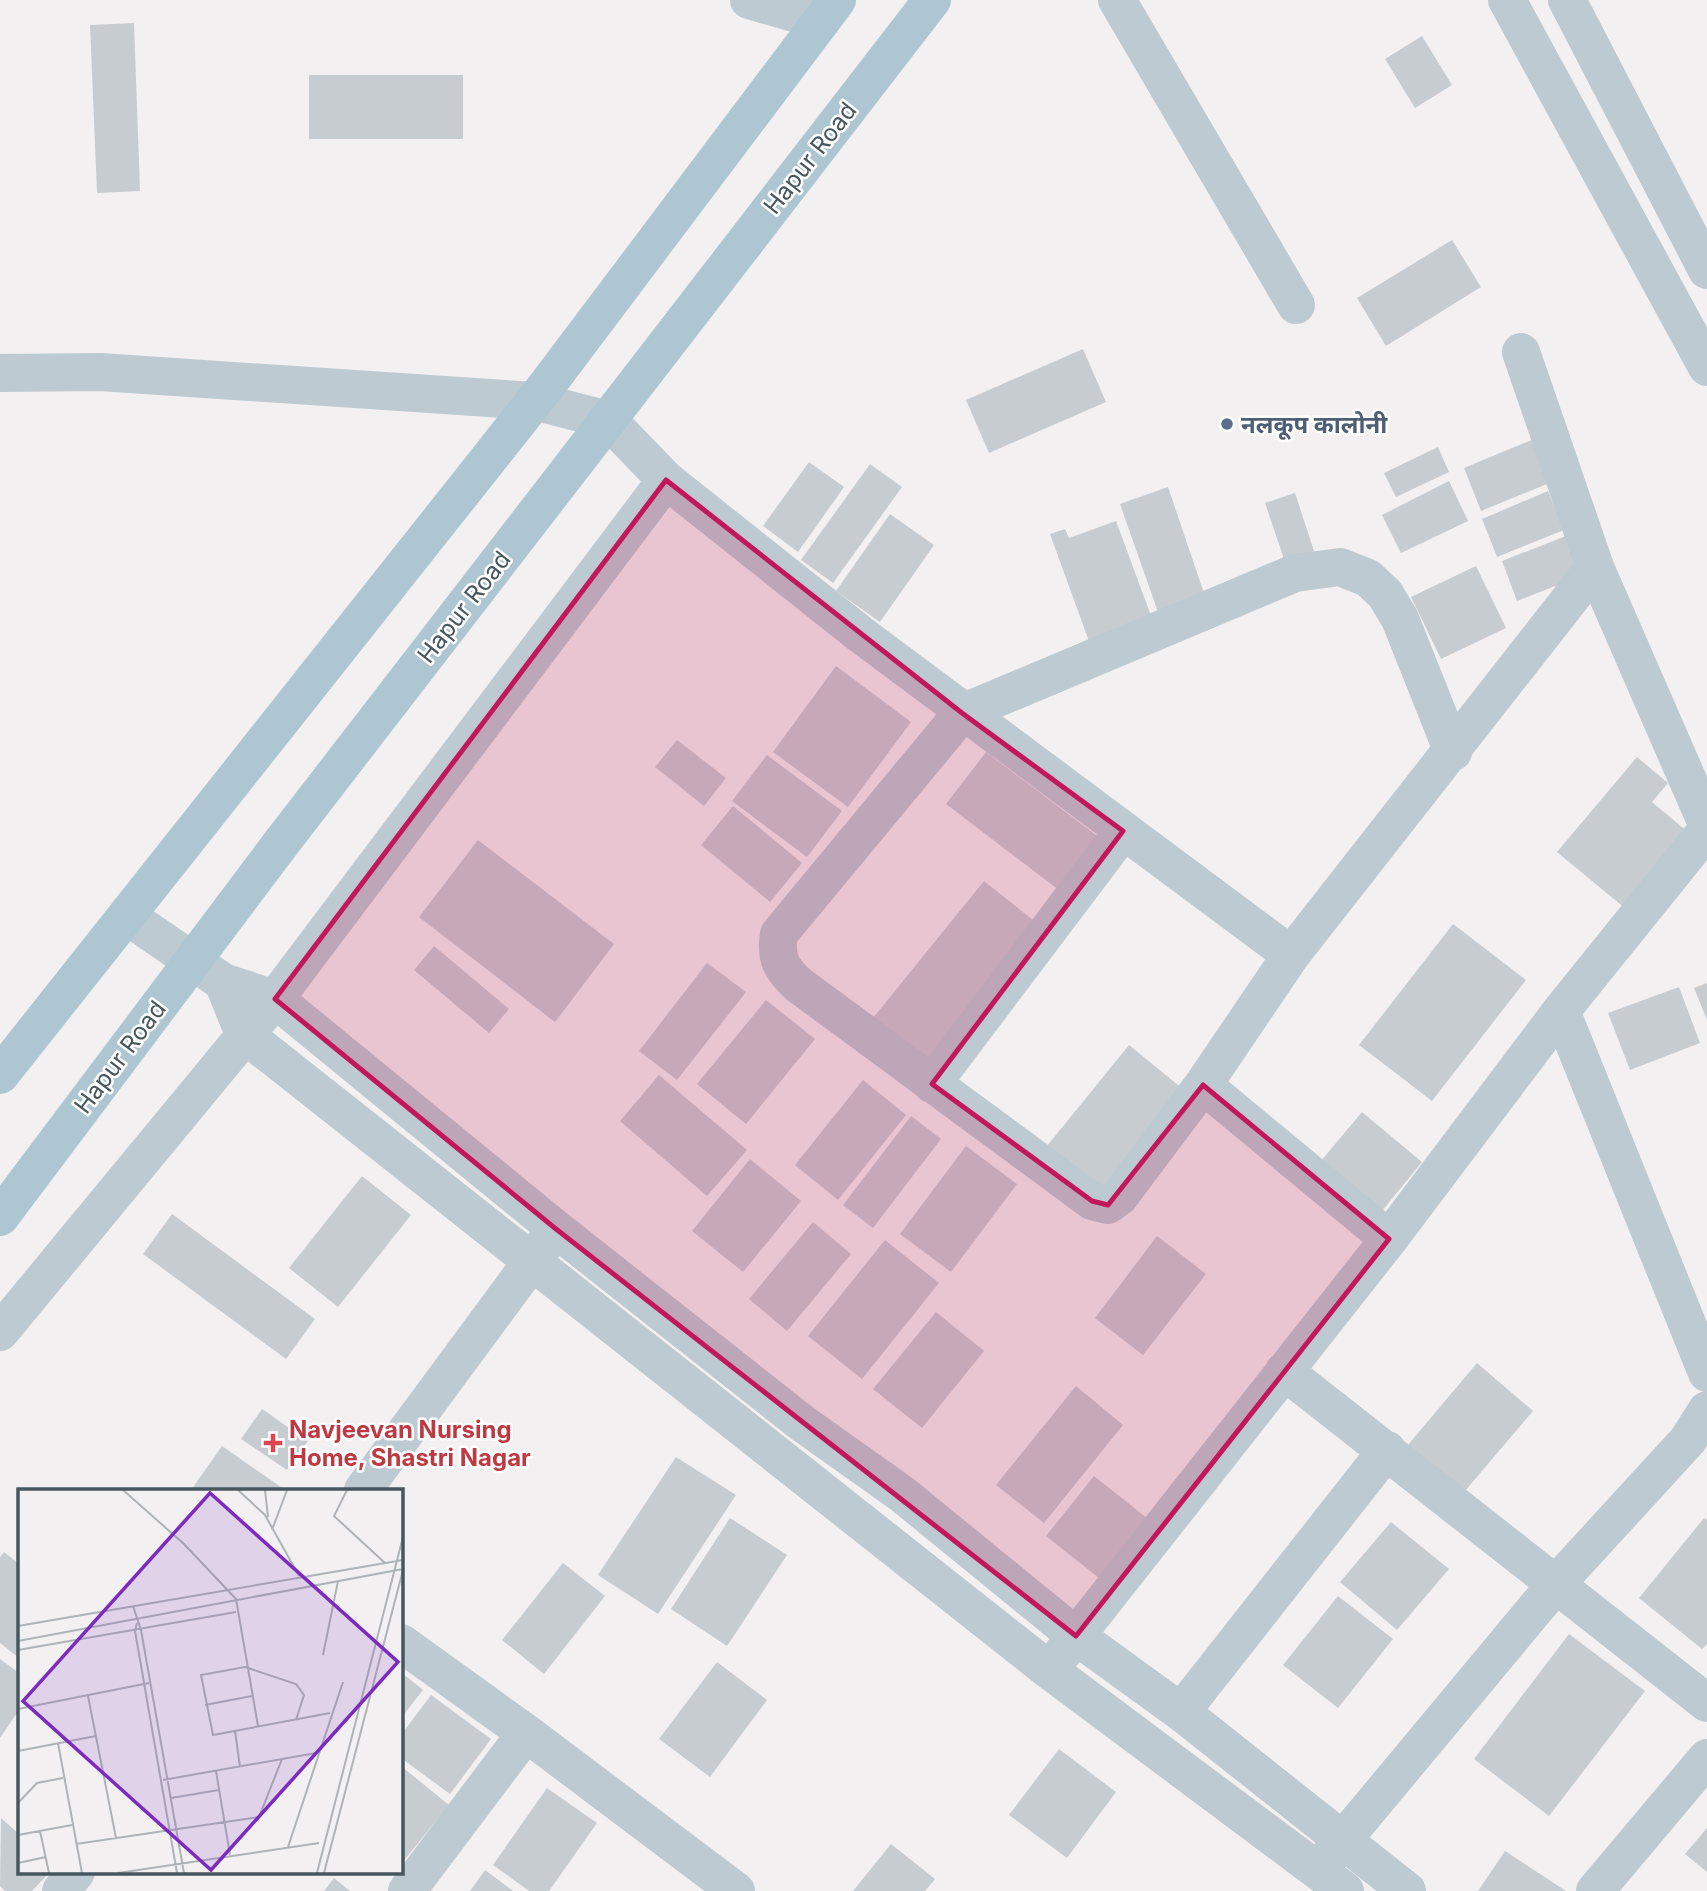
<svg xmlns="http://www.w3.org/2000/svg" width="1707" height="1891" viewBox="0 0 1707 1891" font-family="Inter,'Noto Sans Devanagari',sans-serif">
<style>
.building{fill:#c7ccd0}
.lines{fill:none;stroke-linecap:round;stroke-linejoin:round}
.minor{stroke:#bdcad1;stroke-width:38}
.major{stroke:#aec5d2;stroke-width:38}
.marked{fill:#c2185b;fill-opacity:0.2;stroke:#c2185b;stroke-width:5;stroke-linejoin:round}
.service-dot{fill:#5c6f8a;stroke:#fff;stroke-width:2.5}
.health-dot{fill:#e0444e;stroke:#fff;stroke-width:2.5}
.labels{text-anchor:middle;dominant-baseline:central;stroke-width:5;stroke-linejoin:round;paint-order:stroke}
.street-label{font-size:24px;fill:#465760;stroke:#fff}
.service-label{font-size:24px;font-weight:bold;fill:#4e5e75;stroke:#fff;text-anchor:start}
.health-label{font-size:24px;font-weight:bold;fill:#be3a42;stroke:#fff;text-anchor:start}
.inset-road{fill:none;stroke:#aeb3b7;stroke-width:2}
.view{fill:#7b2cbf;fill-opacity:0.15;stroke:#7b2cbf;stroke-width:3.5}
.inset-edge{fill:none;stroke:#465760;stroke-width:3.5}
</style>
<rect width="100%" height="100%" fill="#f3f0f1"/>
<path class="building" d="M134 23 140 191 97 193 90 25Z
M1422 36 1452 85 1415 108 1385 59Z
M309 75H463V139H309Z
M1452 240 1481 287 1386 346 1357 298Z
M1083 349 1106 402 989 453 966 400Z
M1534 439 1552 482 1481 511 1464 468Z
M1438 447 1449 472 1396 497 1384 473Z
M809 462 844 487 798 552 763 526Z
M870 464 902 487 833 583 801 560Z
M1449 481 1468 521 1401 553 1382 515Z
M1168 487 1206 599 1159 615 1120 504Z
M1548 491 1564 530 1497 557 1482 519Z
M1295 493 1314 551 1285 562 1265 503Z
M890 514 934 545 880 622 836 591Z
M1116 521 1153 621 1090 644 1050 534 1065 529 1069 538Z
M1571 534 1586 574 1517 601 1502 561Z
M1476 566 1506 628 1441 659 1411 597Z
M836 666 911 722 848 807 773 752Z
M677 740 726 778 704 806 655 767Z
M986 752 1108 844 1068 897 946 804Z
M767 755 842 811 807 857 732 801Z
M1637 757 1668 783 1652 802 1689 833 1626 909 1557 852Z
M733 806 802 863 770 902 701 845Z
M478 840 614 944 555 1022 419 917Z
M984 881 1043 928 933 1065 873 1018Z
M1453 924 1526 980 1432 1101 1359 1045Z
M434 946 509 1009 489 1033 414 970Z
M707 963 746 992 677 1080 639 1051Z
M1707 983V1020L1694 988Z
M1679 987 1700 1043 1630 1070 1608 1013Z
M766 1000 815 1039 746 1124 697 1084Z
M1129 1045 1189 1094 1107 1195 1047 1146Z
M659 1075 747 1150 707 1196 620 1121Z
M863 1080 906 1115 838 1200 795 1165Z
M1362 1112 1422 1162 1382 1211 1321 1161Z
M911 1116 941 1139 873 1228 843 1205Z
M966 1146 1017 1184 951 1272 900 1234Z
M750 1159 801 1201 743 1272 692 1231Z
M362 1176 411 1215 338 1307 289 1268Z
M172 1214 315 1319 286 1359 143 1254Z
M813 1222 851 1254 787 1331 749 1299Z
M1157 1236 1206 1274 1143 1355 1095 1318Z
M885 1240 939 1283 862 1379 808 1336Z
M936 1312 984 1351 922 1428 873 1389Z
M1477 1363 1533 1411 1464 1492 1408 1445Z
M1076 1386 1123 1425 1044 1523 996 1485Z
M262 1409 308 1441 287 1470 241 1439Z
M222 1446 285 1490H191Z
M676 1457 736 1495 658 1614 598 1575Z
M1094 1476 1157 1526 1109 1586 1046 1536Z
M730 1518 787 1555 727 1646 671 1609Z
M1704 1518 1707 1520V1644L1702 1649 1639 1598Z
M1391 1522 1449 1569 1397 1630 1340 1582Z
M4 1552 19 1564V1658L0 1643V1557Z
M563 1563 605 1596 544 1674 502 1640Z
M1338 1596 1393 1639 1338 1708 1283 1665Z
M1569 1634 1645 1691 1549 1816 1474 1759Z
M0 1659 19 1673V1710L0 1738Z
M717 1662 767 1700 710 1777 659 1739Z
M401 1672 423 1690 401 1718Z
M431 1695 491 1739 450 1794 401 1758V1735Z
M1059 1749 1116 1792 1067 1858 1009 1815Z
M401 1766 449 1805 401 1864Z
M547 1788 597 1823 549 1891H529L493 1865Z
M1 1818 19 1834V1872H50L32 1891H5L0 1886Z
M1707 1828V1872L1685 1854Z
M891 1844 935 1879 925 1891H853Z
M1505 1851 1566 1891H1478Z
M485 1870 513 1891H470Z
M334 1878 350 1891H324Z"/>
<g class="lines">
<path class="minor" d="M749 0 821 21
M1117 0 1296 305
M1507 0 1707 367
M1567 0 1707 270
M1521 352 1595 567 1707 824
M0 373 100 372 534 401 608 420 666 480 860 634 1291 955
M1453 752 1400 619 1385 594 1368 578 1340 567 1295 573 962 713 779 934C775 958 781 969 799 985L1092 1201 1108 1205 1119 1197 1203 1085 1291 955 1595 567
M127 916 223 982 275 999 556 1229 802 1423 902 1494 1076 1636 1181 1712 1407 1891
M223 982 244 1034 1049 1670 1345 1891
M1561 1011 1707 1373
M932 1084 1123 831
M1203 1085 1389 1239
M0 1332 275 999 666 480
M1284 1371 1707 1703
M363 1490 547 1241
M401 1643 526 1733 736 1891
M1061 1655 1389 1239 1561 1011 1707 830
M1181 1712 1387 1450
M1327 1859 1556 1584 1688 1440 1707 1410
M61 1891 76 1872
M407 1891 526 1733
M1595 1891 1707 1758"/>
<path class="major" d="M0 1075 544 389 837 0
M0 1217 282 842 932 0"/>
</g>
<path class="marked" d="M666 480 962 713 1123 831 932 1084 1092 1201 1108 1205 1203 1085 1389 1239 1076 1636 556 1229 275 999Z"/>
<circle class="service-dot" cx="1227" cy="424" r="7"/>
<path class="health-dot" d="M269.5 1432.5h7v7h7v7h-7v7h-7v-7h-7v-7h7z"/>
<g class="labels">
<g class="street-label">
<text transform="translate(810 158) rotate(-52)">Hapur Road</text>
<text transform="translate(464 607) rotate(-52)">Hapur Road</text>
<text transform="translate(120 1057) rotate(-53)">Hapur Road</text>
</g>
<g class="service-label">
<text x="1241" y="424">नलकूप कालोनी</text>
</g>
<g class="health-label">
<text x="289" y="1429">Navjeevan Nursing<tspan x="289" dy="28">Home, Shastri Nagar</tspan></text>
</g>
</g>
<g transform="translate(18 1489)">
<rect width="385" height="385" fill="#f3f0f1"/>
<path class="inset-road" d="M105 1 166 55 218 110 240 237M220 1 247 26 281 87M247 1 250 28M329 1 316 27 367 74M254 41 269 1M115 117 123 141 166 384M119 134 117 142 159 384M0 137 385 71M0 152 385 80M0 161 218 123M305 166 320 92M70 207 98 349M187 216 234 207M0 220 131 194M278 231 286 206 278 195 227 178 183 186 195 246 312 224M217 242 222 278M40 254 64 384M0 262 78 247M198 282 212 366M145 291 298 264M153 309 201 301M0 314 19 294 45 289M22 342 31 384M0 346 54 336M58 355 241 328 264 270M270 358 325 193M0 374 28 368M100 384 301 354M299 384 385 48M306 384 385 81"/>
<path class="view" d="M192 4 380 173 193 381 5 212Z"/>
<rect width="385" height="385" class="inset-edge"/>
</g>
</svg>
